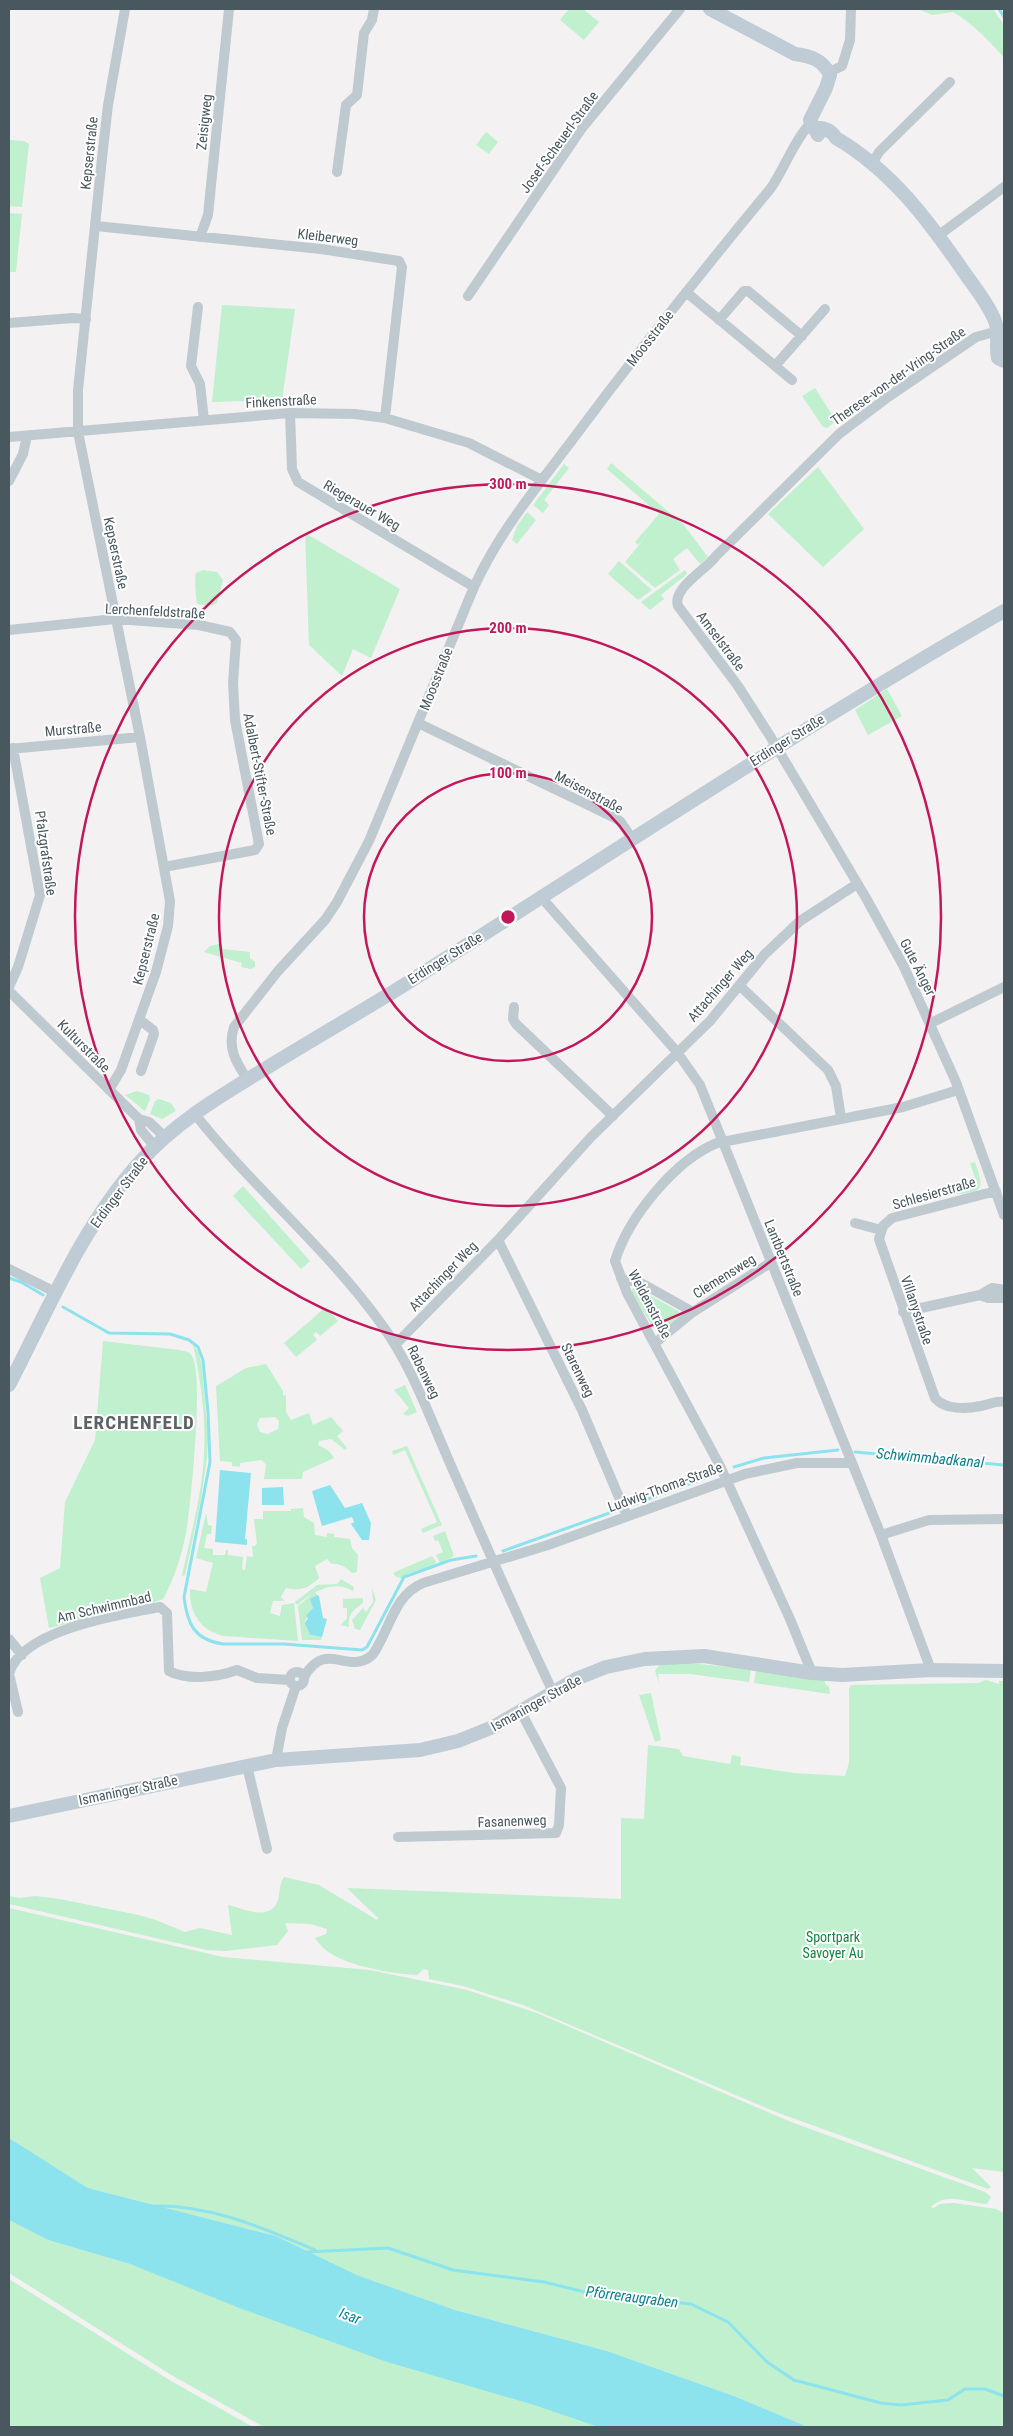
<svg xmlns="http://www.w3.org/2000/svg" width="1013" height="2436" viewBox="0 0 1013 2436" font-family="'Roboto Condensed',sans-serif">
<style>
.green{fill:#c0f0ce;fill-rule:evenodd}
.water{fill:#8de3ed}
.lines{fill:none;stroke-linecap:round;stroke-linejoin:round}
.stream{stroke:#8de3ed;stroke-width:3}
.street{stroke:#bfcad0;stroke-width:10}
.secondary{stroke:#bfccd5;stroke-width:14}
.ring{fill:none;stroke:#c2185b;stroke-width:2.5}
.labels{text-anchor:middle;dominant-baseline:central;stroke-width:4;stroke-linejoin:round;paint-order:stroke}
.street-label{font-size:14px;fill:#49575f;stroke:#fff}
.park-label{font-size:14px;fill:#178341;stroke:#fff}
.water-label{font-size:15px;font-style:italic;fill:#0c828f;stroke:#fff}
.district-label{font-size:19px;font-weight:bold;letter-spacing:1px;fill:#5d6266;stroke:#fff}
.centre{fill:#c2185b;stroke:#fff;stroke-width:2.5}
.ring-label{font-size:15px;text-anchor:middle;font-weight:bold;fill:#c2185b;stroke:#fff;stroke-width:4;stroke-linejoin:round;paint-order:stroke}
</style>
<rect width="100%" height="100%" fill="#f3f1f1"/>
<path class="green" d="M569 9H583L599 22 584 40 560 20Z
M918 9H993L1004 25V58C989 40 973 24 953 12L932 15Z
M486 132 498 142 489 154 476 145Z
M9 140 24 141 29 144 22 207 9 206Z
M9 213 22 214 16 272H9Z
M222 305 295 309 282 400 212 402Z
M815 388 836 421 827 428 823 427 802 396Z
M611 463 683 524 708 557 700 564 687 548 673 559 680 570 655 588 625 562 647 535 638 545 635 542 659 514 607 469Z
M564 464 569 468 544 500 549 505 543 513 533 505Z
M818 467 864 529 823 567 768 514Z
M527 512 536 520 517 544 512 540 517 526Z
M305 533 400 589 371 658 353 649 342 676 309 645Z
M619 561 652 590 638 600 608 574Z
M203 570 217 572 223 580 217 603 211 606 197 604C196 595 194 580 196 573Z
M685 570 687 574 661 595 664 599 650 610 641 602Z
M887 689 902 716 868 735 855 710Z
M222 943 223 949 250 952V958L255 962V967L251 969 241 967 242 963 204 952 210 946Z
M137 1091 149 1095 150 1099 145 1111 125 1095Z
M159 1099 171 1103 176 1111 162 1119 150 1114 155 1101Z
M975 1162C983 1186 986 1193 957 1194L955 1188 976 1181 970 1163Z
M243 1186 310 1261 301 1269 233 1196Z
M637 1288 678 1311 682 1317 664 1331 653 1327 632 1294V1289Z
M326 1307 338 1321 320 1336 316 1332 313 1335 317 1340 296 1357 284 1343Z
M103 1341 179 1350C184 1351 189 1351 192 1356 204 1375 191 1500 187 1527 183 1551 175 1578 163 1599L150 1604 49 1628 40 1578 60 1568 65 1502 95 1440Z
M193 1345 199 1353 202 1366 208 1435 207 1458 200 1505 185 1575 182 1576C190 1536 202 1496 204 1455 206 1419 201 1380 193 1345Z
M266 1364 283 1391V1395L286 1396V1412L291 1420 309 1413 313 1425 331 1417 343 1431 337 1436 347 1448 345 1450 331 1439 319 1441 318 1445 329 1451 334 1458 303 1472 302 1479H264L266 1465 262 1460 240 1463V1467L232 1466V1462L220 1461 216 1386 246 1368ZM275 1417 279 1421 278 1429 268 1434 260 1432 257 1424 260 1418Z
M405 1385 417 1412 408 1416 403 1414 409 1408 394 1390Z
M407 1446 442 1525 423 1533 421 1529 437 1522 405 1450 393 1455 392 1451Z
M303 1508 304 1517 314 1523 315 1535 327 1537V1533L334 1534V1537L350 1539 352 1548 358 1555 357 1572 352 1573C347 1568 339 1563 332 1564L327 1559 315 1566 319 1578C307 1589 301 1591 286 1588L281 1597 285 1601H273L270 1613 280 1616 282 1605 294 1603 298 1641 224 1636C202 1631 190 1615 190 1592V1589L206 1592 213 1563 196 1558 206 1513 208 1525 212 1526 211 1534H207L204 1548 213 1549V1555H225L226 1550H228V1555L243 1557 242 1569 245 1570 247 1556 253 1557 252 1546H255L257 1543 254 1519H263V1511H291V1509Z
M445 1531 454 1556 440 1563 436 1555 443 1552 438 1540 435 1541 433 1536Z
M432 1556 436 1562 434 1565 409 1573 402 1579 395 1576 393 1573Z
M341 1579 354 1587 353 1591C333 1579 313 1592 297 1605L295 1602 317 1585 337 1584Z
M372 1588 376 1600 360 1630 355 1629 352 1620 363 1608 366 1612 373 1602Z
M315 1592 317 1595 311 1599 313 1608 305 1621 310 1635 322 1637 321 1640H302L298 1606Z
M363 1598V1603C354 1609 347 1615 349 1627L341 1625 347 1618V1608H343V1599Z
M688 1663 751 1669 749 1682 690 1674H658L659 1683 655 1671 660 1664Z
M756 1670 825 1680V1684L829 1687 830 1694 754 1683Z
M986 1680 999 1684V1681H1004V2172L972 2168 991 2187 988 2189 776 2112 523 2005 463 1986 429 1979 428 1970 424 1969 417 1975C388 1973 330 1965 315 1938L326 1934 327 1929 310 1924 285 1923 288 1931 277 1945 225 1951 207 1950 9 1904V1896L20 1898 35 1896 60 1899 138 1915 156 1920 185 1932 200 1928 232 1935 228 1905C244 1909 271 1922 278 1900 280 1892 279 1885 284 1877L319 1885 377 1920 378 1918 347 1888 621 1899V1818L644 1819 648 1745 679 1749 683 1756 730 1764 732 1755 741 1757 740 1765 794 1773 845 1776 849 1763V1689L851 1685 978 1683Z
M651 1693 661 1740 655 1742 639 1695Z
M9 1908 223 1957 370 1970 467 1990 537 2013 791 2122 985 2192 991 2197 987 2204C967 2203 947 2191 931 2207L934 2208 940 2204 954 2203 996 2209 1004 2213V2427H808L734 2396 607 2351 455 2310 357 2275 276 2236 88 2188 9 2138Z
M9 2220 48 2240 130 2264 598 2427H264L173 2376 9 2273Z
M9 2279 171 2381 253 2427H9Z"/>
<path class="water" d="M220 1470 251 1473 245 1539H247V1545L215 1542Z
M330 1485 345 1508 362 1503 371 1523 369 1540H362L351 1524 354 1522 352 1517 322 1526 312 1491Z
M283 1487 284 1505H262V1488Z
M317 1595 319 1596 323 1618 327 1619 322 1637 310 1635 305 1623 308 1618 306 1616 313 1608 310 1599Z
M9 2138 88 2188 276 2236 357 2275 455 2310 607 2351 734 2396 808 2427H598L534 2405 384 2361 237 2307 130 2264 48 2240 9 2220Z"/>
<g class="lines">
<path class="stream" d="M999 9 1004 17
M9 1278 21 1282 43 1295
M63 1307 109 1333 170 1334 189 1340 198 1347 203 1360 208 1412 210 1462 184 1597C187 1623 194 1640 223 1644H284L362 1650 367 1647 404 1577 451 1560 476 1556
M855 1452 1004 1465
M734 1467 764 1458 838 1450
M632 1505 713 1475
M503 1551 615 1511
M154 2206C210 2204 265 2229 315 2250
M306 2252 388 2248 453 2270 544 2282 593 2294 691 2304 728 2322 767 2362 794 2380 881 2403 901 2405 948 2400 965 2389H985L1004 2396"/>
<path class="street" d="M829 72 842 66 850 40 851 9
M873 162 879 152 950 82
M337 172 346 105 357 95 364 33 372 20 374 9
M96 226 321 249 399 261 402 267 385 418
M939 235 1004 187
M200 237 208 215 229 9
M686 292 792 380
M468 296 582 128 680 9
M198 307 191 366 200 384 204 420
M719 320 744 291H748L802 336
M9 323 73 318 86 319
M998 331 976 337 888 397 839 434 716 556C706 570 672 588 678 606L738 686 770 736 866 898 904 967 956 1082 1004 1215
M775 366 825 309
M290 413 292 469 298 482 474 587
M9 437 290 413 355 414 385 418 469 443 542 480
M9 481 23 454 27 436
M9 630 115 619 199 625 230 632 236 640 233 683 235 720 259 844 255 850 164 867
M418 723 613 817 620 821 633 840
M9 749 140 737
M541 897 677 1052 700 1085 881 1535 931 1670
M740 986 828 1070 836 1086 841 1118
M9 987 18 967 40 895 13 748
M9 991 139 1119 149 1122 165 1137
M514 1007 513 1019 516 1024 613 1116
M140 1020 153 1030 154 1034 141 1071
M931 1023 1004 987
M247 1079C236 1062 227 1048 234 1027L278 971 325 920 337 902 369 841 474 587C499 532 537 487 573 439 637 353 703 270 771 188 784 169 795 139 810 124
M109 1090 121 1070 156 972 168 926 170 901 140 737 78 432V390L102 158 108 105 125 9
M194 1113C252 1187 328 1249 382 1325 411 1365 429 1415 449 1461 483 1538 516 1615 553 1692
M139 1119 141 1130 155 1147
M996 1191 892 1218 883 1226 879 1239 935 1398C945 1410 966 1409 981 1406 989 1405 996 1400 1004 1402
M855 1223 881 1230
M498 1240 582 1410 627 1516
M9 1269 57 1293
M621 1278 643 1284 693 1312
M980 1295 988 1298H1004
M903 1312 980 1295 992 1288 1000 1289 1004 1294
M655 1343 693 1312 770 1263
M395 1345 498 1240 591 1137 710 1021 765 954 800 921 857 884
M881 1535 929 1520 1004 1519
M9 1639 22 1655
M290 1679a7 7 0 1 1 14 0a7 7 0 1 1-14 0Z
M812 1673 790 1619 720 1466 627 1293 615 1261C628 1218 675 1160 717 1143L903 1107 958 1090
M304 1677C326 1639 347 1675 371 1656 376 1652 378 1645 381 1640 393 1617 398 1594 423 1583L548 1545 745 1474 797 1463H852
M18 1712 9 1674C20 1630 121 1614 160 1607L167 1613 169 1671C188 1681 218 1677 237 1670L257 1678 290 1680
M276 1760 282 1728 296 1686
M247 1766 267 1849
M398 1837 556 1833 559 1825 561 1788 521 1712"/>
<path class="secondary" d="M710 9 795 54C811 56 823 60 830 75L826 88 810 120 818 135
M813 128C823 127 831 130 836 138 892 171 928 220 964 272 975 288 988 303 995 321 1000 334 995 344 998 358L1004 361
M9 1385C48 1310 82 1227 139 1163 175 1122 222 1095 268 1067 312 1040 357 1014 401 987 601 860 799 729 1004 611
M9 1816 276 1760 420 1750 458 1741 493 1727 576 1679 606 1667 645 1659 704 1656 812 1673 842 1675 931 1670 1004 1671"/>
</g>
<g class="ring">
<circle cx="508" cy="917" r="144"/>
<circle cx="508" cy="917" r="289"/>
<circle cx="508" cy="917" r="433"/>
</g>
<g class="labels">
<g class="street-label">
<text transform="translate(204 122) rotate(-84)">Zeisigweg</text>
<text transform="translate(559 142) rotate(-54)">Josef-Scheuerl-Straße</text>
<text transform="translate(89 153) rotate(-84)">Kepserstraße</text>
<text transform="translate(328 237) rotate(7)">Kleiberweg</text>
<text transform="translate(650 338) rotate(-52)">Moosstraße</text>
<text transform="translate(898 376) rotate(-35)">Therese-von-der-Vring-Straße</text>
<text transform="translate(281 401) rotate(-3)">Finkenstraße</text>
<text transform="translate(362 505) rotate(30)">Riegerauer Weg</text>
<text transform="translate(116 553) rotate(78)">Kepserstraße</text>
<text transform="translate(155 611) rotate(3)">Lerchenfeldstraße</text>
<text transform="translate(721 641) rotate(53)">Amselstraße</text>
<text transform="translate(436 679) rotate(-68)">Moosstraße</text>
<text transform="translate(73 729) rotate(-5)">Murstraße</text>
<text transform="translate(787 740) rotate(-32)">Erdinger Straße</text>
<text transform="translate(260 774) rotate(79)">Adalbert-Stifter-Straße</text>
<text transform="translate(589 792) rotate(28)">Meisenstraße</text>
<text transform="translate(46 853) rotate(82)">Pfalzgrafstraße</text>
<text transform="translate(146 949) rotate(-76)">Kepserstraße</text>
<text transform="translate(445 958) rotate(-32)">Erdinger Straße</text>
<text transform="translate(918 967) rotate(63)">Gute Änger</text>
<text transform="translate(720 985) rotate(-49)">Attachinger Weg</text>
<text transform="translate(84 1046) rotate(45)">Kulturstraße</text>
<text transform="translate(119 1192) rotate(-53)">Erdinger Straße</text>
<text transform="translate(934 1193) rotate(-16)">Schlesierstraße</text>
<text transform="translate(784 1258) rotate(68)">Lantbertstraße</text>
<text transform="translate(443 1276) rotate(-46)">Attachinger Weg</text>
<text transform="translate(724 1276) rotate(-32)">Clemensweg</text>
<text transform="translate(650 1304) rotate(62)">Weldenstraße</text>
<text transform="translate(917 1310) rotate(71)">Villanystraße</text>
<text transform="translate(578 1370) rotate(64)">Starenweg</text>
<text transform="translate(424 1372) rotate(64)">Rabenweg</text>
<text transform="translate(665 1487) rotate(-20)">Ludwig-Thoma-Straße</text>
<text transform="translate(104 1607) rotate(-13)">Am Schwimmbad</text>
<text transform="translate(536 1703) rotate(-29)">Ismaninger Straße</text>
<text transform="translate(128 1790) rotate(-12)">Ismaninger Straße</text>
<text transform="translate(512 1821) rotate(-2)">Fasanenweg</text>
</g>
<g class="park-label">
<text x="833" y="1937">Sportpark<tspan x="833" dy="16">Savoyer Au</tspan></text>
</g>
<g class="water-label">
<text transform="translate(930 1458) rotate(5)">Schwimmbadkanal</text>
<text transform="translate(632 2297) rotate(7)">Pförreraugraben</text>
<text transform="translate(350 2316) rotate(20)">Isar</text>
</g>
<g class="district-label">
<text x="134" y="1422">LERCHENFELD</text>
</g>
</g>
<circle cx="508" cy="917" r="8" class="centre"/>
<g class="ring-label">
<text x="508" y="489">300 m</text>
<text x="508" y="633">200 m</text>
<text x="508" y="778">100 m</text>
</g>
<rect width="1013" height="2436" fill="none" stroke="#49575f" stroke-width="20"/>
</svg>
